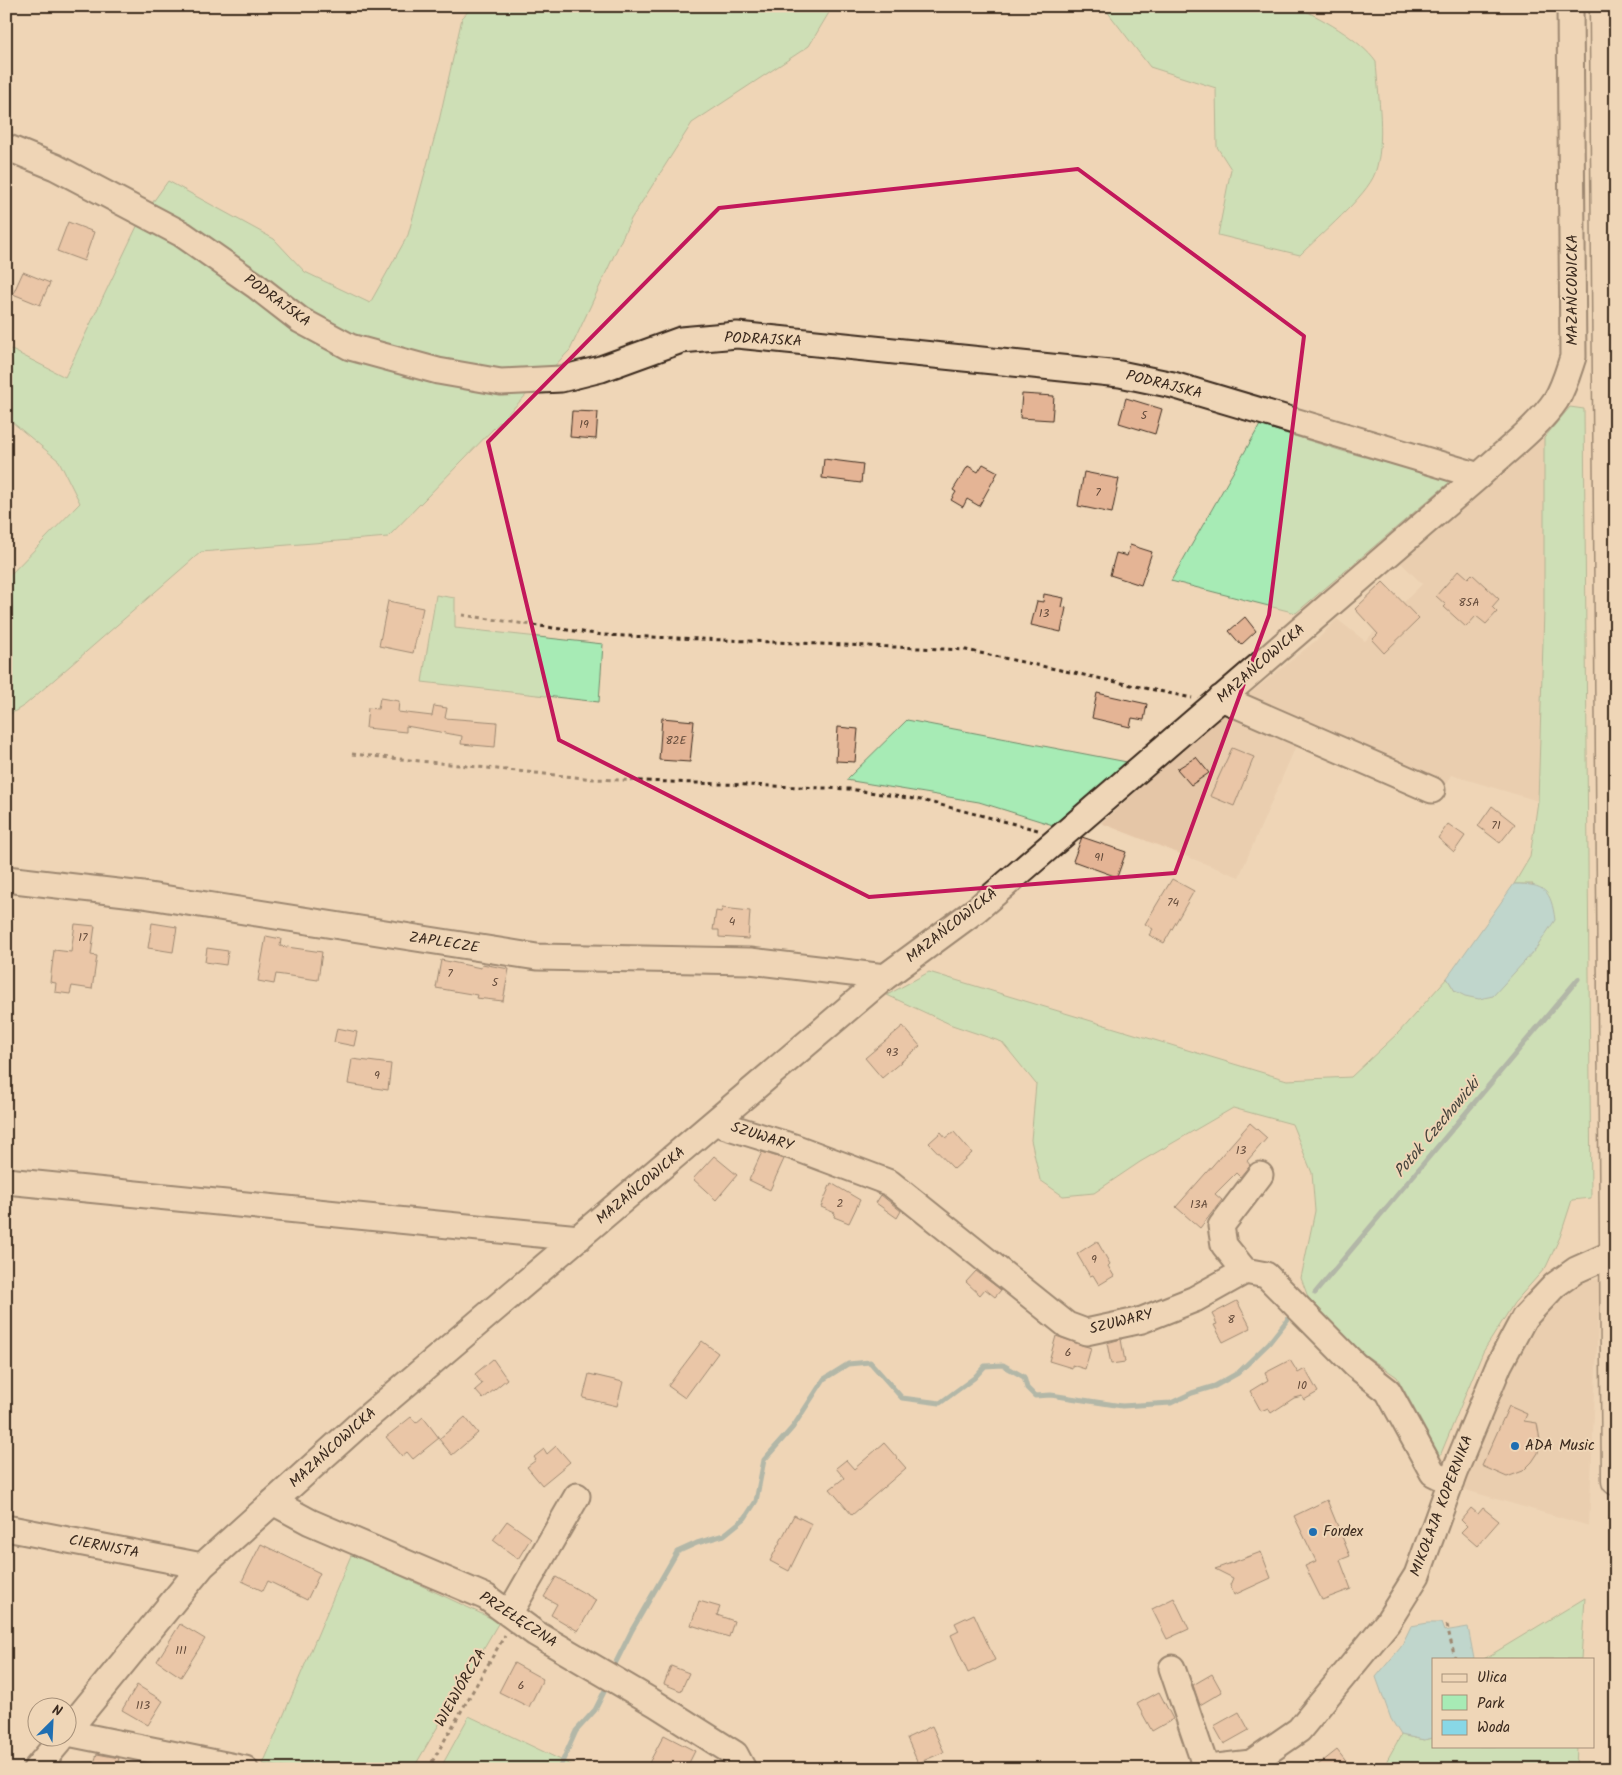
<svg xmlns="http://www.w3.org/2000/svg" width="1622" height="1775" viewBox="0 0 1622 1775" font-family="Kalam,sans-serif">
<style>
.built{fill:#e5c6a7}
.green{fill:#a7ebb5;stroke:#718a6a}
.water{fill:#88d7e6;stroke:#699296}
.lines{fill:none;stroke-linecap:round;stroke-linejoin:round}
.stream{stroke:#699296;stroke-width:5}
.building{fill:#e4b495;stroke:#3b2a1e}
.minor-casing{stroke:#3b2a1e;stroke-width:29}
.major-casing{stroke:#3b2a1e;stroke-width:31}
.path{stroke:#3b2a1e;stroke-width:3;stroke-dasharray:4 4;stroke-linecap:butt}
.minor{stroke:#efd6b7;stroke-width:25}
.major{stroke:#efd6b7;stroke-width:28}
.marked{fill:none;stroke:#c2185b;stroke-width:4;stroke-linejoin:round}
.poi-dot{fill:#1f6fb2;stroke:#efd6b7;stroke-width:2}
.labels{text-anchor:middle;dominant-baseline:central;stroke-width:4;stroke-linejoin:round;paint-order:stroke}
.number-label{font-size:12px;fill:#654c3c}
.street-label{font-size:15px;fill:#3b2a1e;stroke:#efd6b7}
.poi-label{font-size:15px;fill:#3b2a1e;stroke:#efd6b7;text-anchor:start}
.water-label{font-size:16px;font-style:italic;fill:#47443c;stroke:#efd6b7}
</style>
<rect width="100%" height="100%" fill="#efd6b7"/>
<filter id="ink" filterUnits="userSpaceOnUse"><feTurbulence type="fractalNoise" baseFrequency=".02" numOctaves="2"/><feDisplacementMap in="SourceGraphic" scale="10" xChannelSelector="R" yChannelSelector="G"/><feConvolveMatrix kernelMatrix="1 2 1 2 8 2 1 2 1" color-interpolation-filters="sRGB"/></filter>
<g filter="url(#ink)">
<path class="built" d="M1544 438V610L1538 801 1451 775 1444 788 1243 699 1319 638 1337 619 1365 641 1422 584 1400 562Z
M1222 714 1296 746 1239 877 1101 823Z
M1600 1279 1589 1526 1462 1489 1510 1365 1532 1324 1564 1292 1580 1281Z"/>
<path class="green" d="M473 6H833L809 46 692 123 631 219 570 350 388 537 201 552 25 705 6 717V579L80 503 59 461 6 417V347L65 377 140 220 168 181 274 239 305 272 370 303 408 235 439 121 462 18Z
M1103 6H1294C1319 16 1361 40 1376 62 1378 95 1386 142 1375 173 1367 196 1319 236 1300 255L1218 235 1231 169 1217 147 1216 88 1150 67Z
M1570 407 1584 409 1591 1198 1572 1200 1560 1237 1546 1267 1514 1303 1483 1352 1440 1456 1397 1377 1361 1352 1308 1297 1301 1278 1315 1211 1312 1173 1292 1124 1233 1108 1140 1162 1094 1193 1063 1196 1040 1180 1031 1140 1036 1084 1002 1042 952 1025 887 995 929 972 1287 1080 1351 1077 1399 1032 1447 978 1455 991 1533 884H1514L1530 857 1538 801 1544 610V438Z
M1260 425 1342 451 1452 480 1296 613 1171 581Z
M436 595 455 598V628L603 644 599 702 422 682Z
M907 720 1127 762 1053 825 979 802 846 780Z
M352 1553 499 1622 413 1769H291L263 1764Z
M1585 1598 1581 1659H1484Z
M469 1716 563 1761 578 1769H440Z
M1401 1735 1424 1740 1433 1738V1746H1577L1576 1769H1387L1386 1762Z"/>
<path class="water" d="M1514 884C1545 884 1551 890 1555 920L1535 950 1493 996 1479 999 1465 996 1455 991 1447 978Z
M1428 1623H1441L1444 1631 1468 1627 1474 1659H1433V1738L1424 1740 1401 1735 1391 1719 1376 1677 1401 1647 1411 1626Z"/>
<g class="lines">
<path class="stream" d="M1315 1293 1578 979
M615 1664 632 1630 677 1552 697 1543 724 1535 745 1518 756 1501 764 1460 793 1427 824 1379 848 1364 870 1362 902 1398 940 1403 974 1378 985 1366 1003 1365 1024 1377 1027 1388 1035 1396 1051 1395 1122 1406 1171 1403 1192 1393 1215 1386 1238 1373 1269 1343 1288 1319
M559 1769 576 1731 595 1710 605 1690"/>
</g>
<path class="building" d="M68 222 94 232 84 261 57 251Z
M23 272 50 283 40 305 13 294Z
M1022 394 1054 396 1052 420 1020 418Z
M1126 398 1162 409 1155 434 1119 423Z
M572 411 598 412 596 439 570 437Z
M824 459 863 464 861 483 822 478Z
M983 464 998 472 979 506 967 499 963 507 951 500 956 492 953 490 968 466 978 472Z
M1084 472 1119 479 1112 513 1078 506Z
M1130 545 1152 552 1141 585 1110 575 1116 553 1127 556Z
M1459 570 1468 578 1472 574 1499 599 1492 607 1497 612 1486 624 1476 616 1466 627 1444 607 1446 605 1436 596Z
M1383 582 1419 619 1384 653 1372 640 1378 634 1355 609Z
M1044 594 1064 598 1062 607 1066 608 1061 632 1031 625 1037 601 1043 602Z
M388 601 423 608 413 653 379 646Z
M1245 617 1256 631 1241 645 1229 631Z
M1097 693 1147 704 1144 720 1132 718 1130 727 1092 718Z
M380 698 399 701 398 712 432 716 434 706 447 708 445 718 497 722 495 747 461 744 462 736 406 726V732L366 728 368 708 378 709Z
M662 718 694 721 690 762 659 760Z
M838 727 858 729 855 762 836 761Z
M1232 748 1254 757 1234 806 1210 796Z
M1196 757 1209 773 1191 785 1177 769Z
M1492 806 1515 824 1500 843 1478 826Z
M1448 824 1465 836 1454 852 1438 838Z
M1082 837 1126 852 1117 877 1073 861Z
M1172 879 1194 891 1164 943 1149 935 1153 929 1145 924Z
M722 908 750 911 748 939 719 937V930H713L716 911 721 912Z
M152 923 177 927 173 952 148 948Z
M75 924 95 926 91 955 97 956 92 989 72 986 70 994 55 992 56 983 50 982 54 950 71 952Z
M266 936 281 939 280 946 322 952 318 980 276 974 274 984 258 981Z
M207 948 228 951 226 965 205 962Z
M441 960 481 968 482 964 509 969 503 1001 476 998 477 995 436 988Z
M903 1026 920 1046 882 1078 865 1058Z
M337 1028 357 1032 354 1046 334 1042Z
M352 1059 391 1064 388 1090 348 1084Z
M1250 1123 1267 1138 1247 1161 1250 1165 1240 1177 1236 1173 1215 1194 1222 1200 1200 1228 1176 1207Z
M941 1132 946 1138 954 1132 972 1153 954 1169 929 1143Z
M762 1152 784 1159 770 1190 749 1180Z
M714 1156 737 1175 716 1200 693 1179Z
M831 1183 860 1200 849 1223 834 1217 835 1213 821 1207Z
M881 1195 901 1211 897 1218 876 1203Z
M1097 1241 1110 1264 1108 1266 1114 1276 1099 1285 1093 1275 1090 1276 1077 1254Z
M976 1271 1001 1290 995 1297 985 1289 980 1295 966 1282Z
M1237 1301 1251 1328 1223 1342 1214 1325 1217 1324 1212 1314Z
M1056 1336 1091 1348 1085 1369 1072 1365V1368L1049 1361Z
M1121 1339 1125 1362 1111 1364 1107 1343Z
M702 1341 718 1353 685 1398 668 1386Z
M493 1359 507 1379 483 1399 475 1390 482 1384 475 1374Z
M1290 1360 1298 1373 1305 1369 1318 1392 1304 1400 1302 1396 1294 1398 1271 1413 1268 1408 1261 1411 1250 1391 1268 1380 1265 1373Z
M589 1374 623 1382 617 1406 583 1398Z
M1509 1406 1527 1414 1524 1421 1537 1423 1540 1440 1538 1453 1532 1462 1523 1471 1507 1477 1482 1466Z
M411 1417 416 1423 423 1417 439 1438 413 1459 407 1452 402 1456 386 1437Z
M465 1417 478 1433 452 1455 439 1439Z
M884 1443 906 1468 852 1515 830 1489 844 1478 836 1468 846 1460 854 1469Z
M556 1446 570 1462 542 1485 527 1467 536 1460 534 1457 544 1449 547 1454Z
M1327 1500 1350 1556 1340 1560 1351 1589 1322 1600 1305 1566 1316 1561 1294 1516Z
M1471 1508 1478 1514 1483 1508 1499 1521 1477 1546 1461 1532 1467 1526 1461 1520Z
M794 1515 812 1524 789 1571 770 1561Z
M507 1521 531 1538 518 1559 493 1540Z
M261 1544 320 1573 307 1600 268 1581 263 1591 242 1581Z
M1261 1552 1271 1578 1234 1595 1230 1585 1233 1578 1215 1569Z
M556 1577 596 1600 578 1631 551 1615 557 1604 544 1597Z
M1174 1598 1189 1629 1167 1639 1152 1609Z
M699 1601 720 1607 717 1615 734 1621 729 1637 691 1625Z
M974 1614 995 1660 968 1673 951 1635 959 1631 955 1623Z
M180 1624 205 1639 181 1677 157 1661Z
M514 1663 543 1679 529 1707 499 1692Z
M671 1666 689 1673 681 1691 664 1684Z
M1212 1674 1222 1692 1200 1705 1193 1685Z
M137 1685 163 1701 148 1725 122 1710Z
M1159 1692 1173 1719 1152 1731 1137 1704Z
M1239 1712 1249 1730 1224 1744 1214 1726Z
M932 1726 944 1752 918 1763 907 1738Z
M664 1735 695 1751 686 1769H661L649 1763Z
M1337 1750 1352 1769H1313Z
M97 1754 119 1758 116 1769H92Z"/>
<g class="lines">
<defs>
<path id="minor" d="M6 147 55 167 182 234 255 285 300 320 350 347 438 371 501 382 561 379 601 369 681 340 737 335 1120 374 1173 385 1479 476
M1221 698 1432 790
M6 879 143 895 537 957 750 961 885 977
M716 1123 794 1147 890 1183 1067 1325 1086 1332 1142 1320 1195 1299 1245 1271 1266 1275 1355 1365 1388 1391 1433 1473 1451 1482
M6 1181 579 1238
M1245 1271 1224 1245 1221 1226 1260 1175
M273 1502 310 1522 486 1597 535 1633 656 1704 735 1754 743 1769
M6 1528 202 1566
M509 1614 577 1496
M1172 1668 1206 1768
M68 1730 202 1566 364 1420 885 977 976 910 1479 476C1503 453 1538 427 1556 400 1564 387 1568 372 1573 357L1570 6
M68 1733 245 1769
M36 1769 62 1738
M1200 1769 1251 1763 1299 1730 1387 1623 1417 1575 1454 1473 1499 1365 1524 1318 1555 1285 1576 1270 1614 1253"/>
<path id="major" d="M1604 6 1616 1481"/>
</defs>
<use href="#minor" class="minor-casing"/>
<use href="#major" class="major-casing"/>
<path class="path" d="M462 615 603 635 966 650 1192 698
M352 754 594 779 849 789 921 800 1038 830
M1447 1625 1455 1659
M428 1769 505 1635"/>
<use href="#minor" class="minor"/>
<use href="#major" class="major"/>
</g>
</g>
<path d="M0 0H1622V1775H0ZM1078 169 1304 336 1269 615 1175 873 869 897 559 740 488 442 719 208Z" fill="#efd6b7" fill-opacity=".55" fill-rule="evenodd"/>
<path class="marked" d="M1078 169 1304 336 1269 615 1175 873 869 897 559 740 488 442 719 208Z"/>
<g class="poi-dot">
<circle cx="1515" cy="1446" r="5"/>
<circle cx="1313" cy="1532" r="5"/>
</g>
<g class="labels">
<g class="number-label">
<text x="1144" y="415">5</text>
<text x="584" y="424">19</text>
<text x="1098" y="492">7</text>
<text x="1469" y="602">85A</text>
<text x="1044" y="613">13</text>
<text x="676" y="740">82E</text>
<text x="1496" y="825">71</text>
<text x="1099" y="857">91</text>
<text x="1173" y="902">74</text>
<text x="732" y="921">4</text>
<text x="83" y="937">17</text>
<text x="450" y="973">7</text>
<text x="495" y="982">5</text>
<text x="892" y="1052">93</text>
<text x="377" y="1075">9</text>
<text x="1241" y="1150">13</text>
<text x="840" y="1203">2</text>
<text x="1199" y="1204">13A</text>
<text x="1094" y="1259">9</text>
<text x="1231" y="1319">8</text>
<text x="1068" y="1352">6</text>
<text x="1302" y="1385">10</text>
<text x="181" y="1650">111</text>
<text x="521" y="1685">6</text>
<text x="143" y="1705">113</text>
</g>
<g class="street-label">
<text transform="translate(1573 290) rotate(-90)">MAZAŃCOWICKA</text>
<text transform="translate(277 301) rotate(36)">PODRAJSKA</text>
<text transform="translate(763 340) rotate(3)">PODRAJSKA</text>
<text transform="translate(1164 385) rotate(14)">PODRAJSKA</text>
<text transform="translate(1261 664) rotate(-41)">MAZAŃCOWICKA</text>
<text transform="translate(952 926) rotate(-38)">MAZAŃCOWICKA</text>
<text transform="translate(444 943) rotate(9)">ZAPLECZE</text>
<text transform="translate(762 1137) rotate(18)">SZUWARY</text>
<text transform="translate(641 1186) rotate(-40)">MAZAŃCOWICKA</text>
<text transform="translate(1121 1322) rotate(-14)">SZUWARY</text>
<text transform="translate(333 1448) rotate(-42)">MAZAŃCOWICKA</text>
<text transform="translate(1442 1506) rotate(-69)">MIKOŁAJA KOPERNIKA</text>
<text transform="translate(104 1547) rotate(11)">CIERNISTA</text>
<text transform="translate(518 1620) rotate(33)">PRZEŁĘCZNA</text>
<text transform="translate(461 1688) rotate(-60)">WIEWIÓRCZA</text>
</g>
<g class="poi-label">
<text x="1525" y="1446">ADA Music</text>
<text x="1323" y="1532">Fordex</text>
</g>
<g class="water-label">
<text transform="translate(1437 1128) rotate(-50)">Potok Czechowicki</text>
</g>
</g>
<rect width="1622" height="1775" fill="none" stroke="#efd6b7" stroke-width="25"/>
<rect x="12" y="12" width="1597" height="1750" fill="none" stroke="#3b2a1e" stroke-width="2" filter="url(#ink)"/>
<rect x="1432" y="1658" width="162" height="90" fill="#efd6b7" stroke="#a7917a"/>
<rect x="1442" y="1674" width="25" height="8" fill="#efd6b7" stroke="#a7917a"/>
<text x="1477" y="1682" font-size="15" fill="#3b2a1e">Ulica</text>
<rect x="1442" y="1695" width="25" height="15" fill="#a7ebb5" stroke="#a7917a"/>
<text x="1477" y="1708" font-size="15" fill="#3b2a1e">Park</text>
<rect x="1442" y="1720" width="25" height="15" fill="#88d7e6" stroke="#a7917a"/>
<text x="1477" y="1732" font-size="15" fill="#3b2a1e">Woda</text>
<g transform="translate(52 1722) rotate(24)"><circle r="24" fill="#efd6b7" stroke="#a7917a"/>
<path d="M0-4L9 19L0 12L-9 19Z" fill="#1f6fb2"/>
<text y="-8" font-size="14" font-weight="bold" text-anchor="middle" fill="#3b2a1e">N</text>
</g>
</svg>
